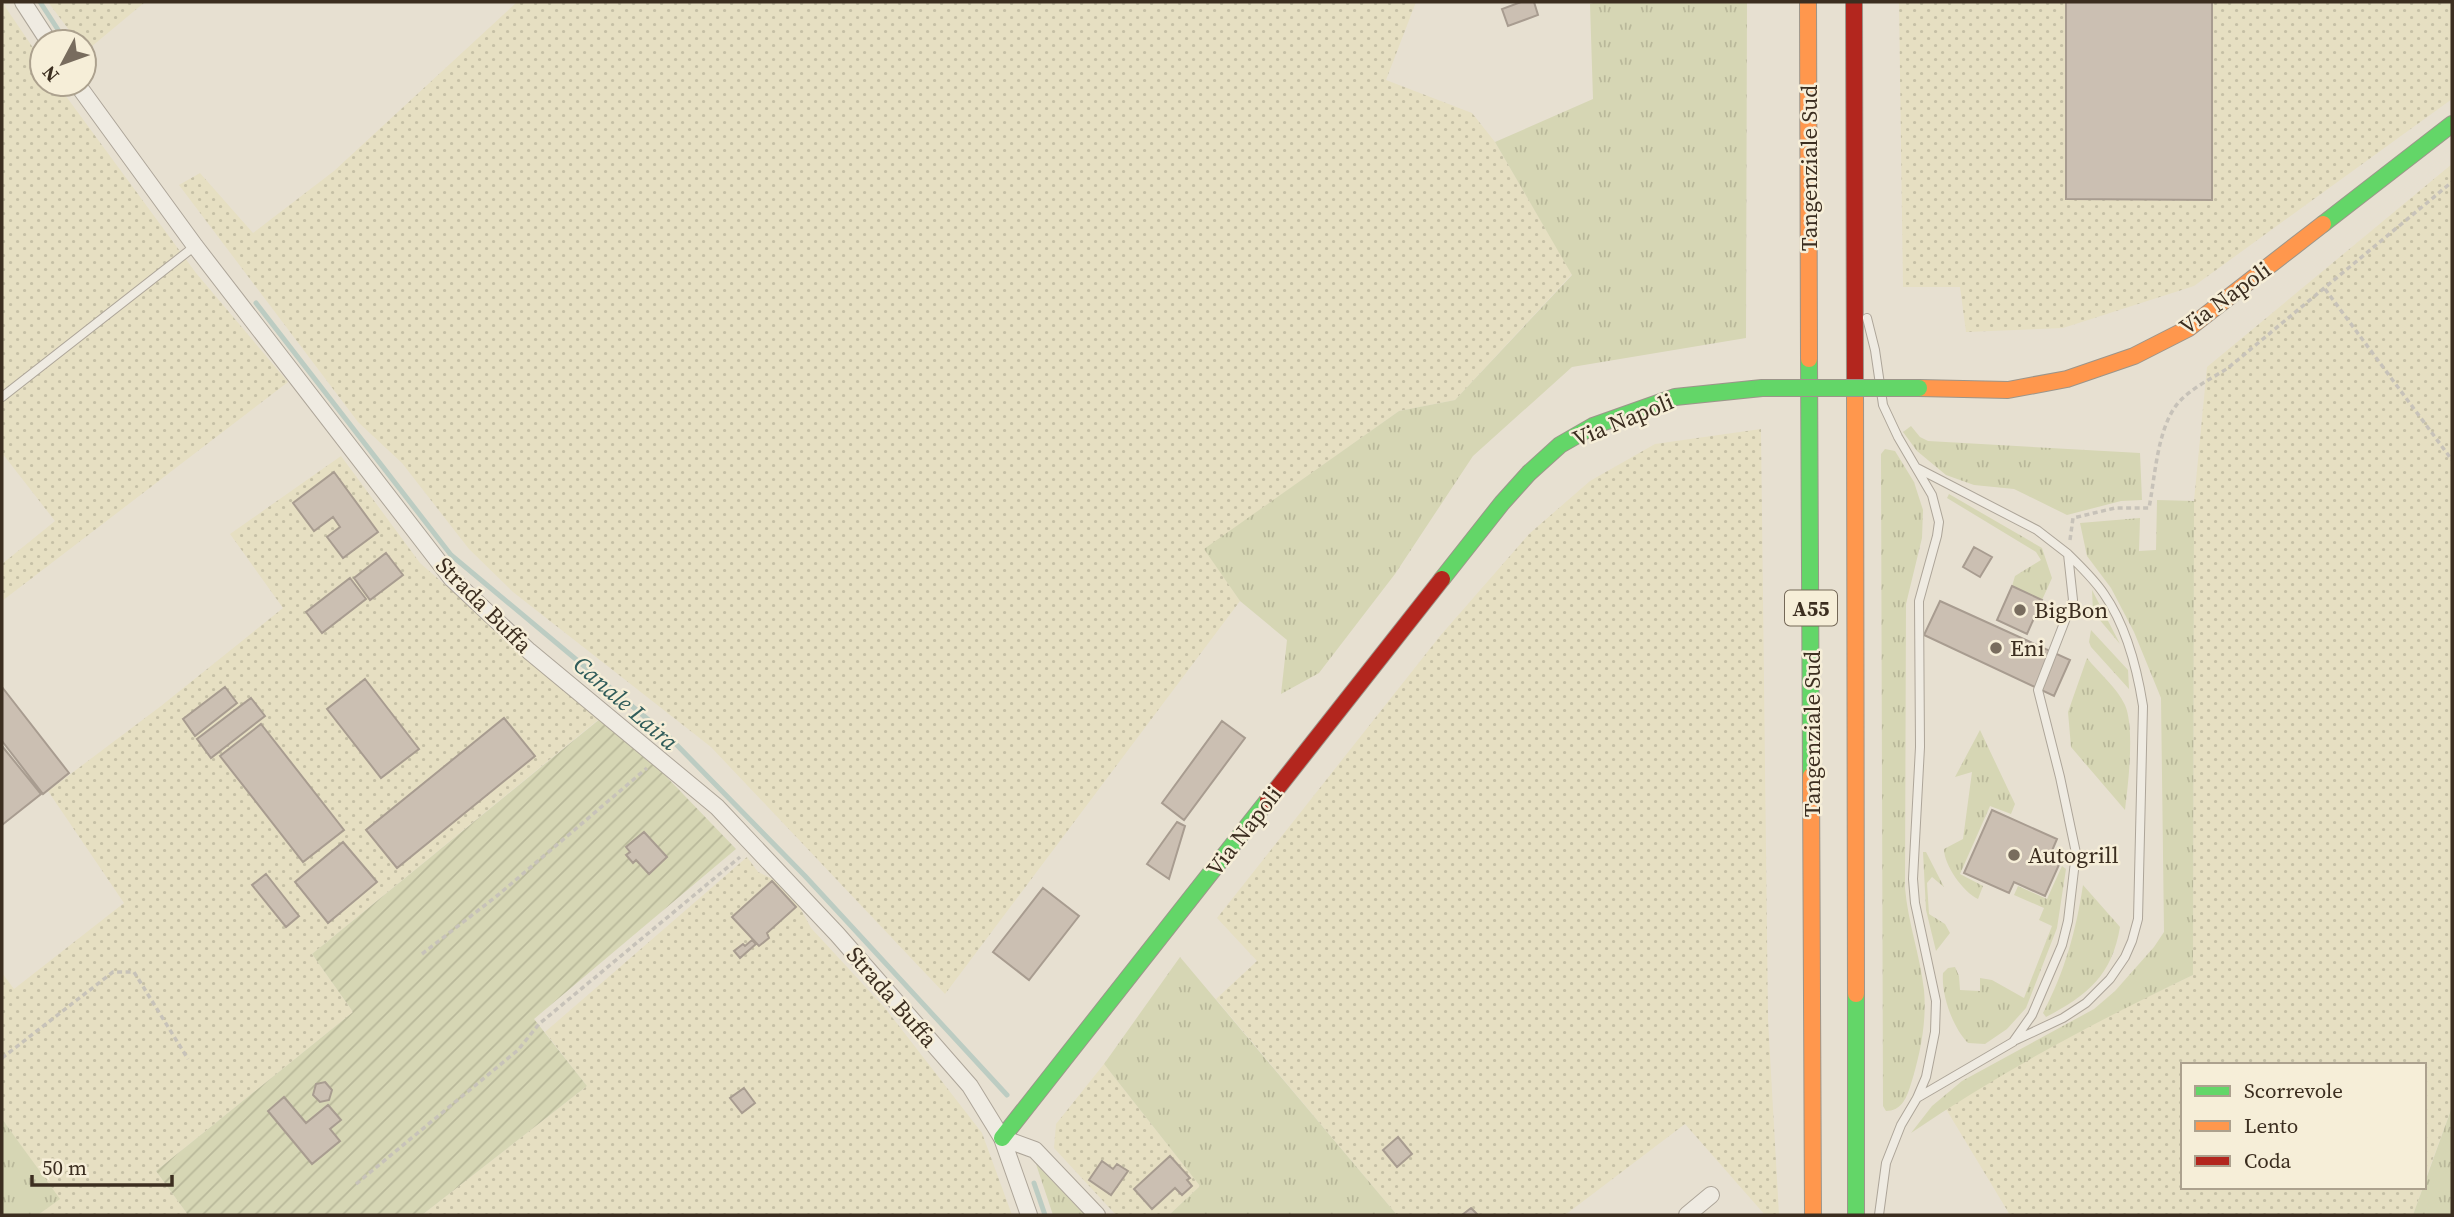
<svg xmlns="http://www.w3.org/2000/svg" width="2454" height="1217" viewBox="0 0 2454 1217" font-family="'Source Serif 4',serif">
<style>
.farmland{fill:url(#farmland-dots)}
.grass{fill:url(#grass-tufts)}
.garden{fill:url(#garden-furrows)}
.lines{fill:none;stroke-linecap:round;stroke-linejoin:round}
.stream{stroke:#bcccc2;stroke-width:5}
.building{fill:#cbbfb2;stroke:#a89c90;stroke-width:2}
.lane-casing{stroke:#ada599;stroke-width:10}
.street-casing{stroke:#ada599;stroke-width:18}
.fast-casing{stroke:#9c958a;stroke-width:18}
.slow-casing{stroke:#9c958a;stroke-width:18}
.jam-casing{stroke:#9c958a;stroke-width:18}
.path{stroke:#c7c2b9;stroke-width:3.5;stroke-dasharray:5 3.5;stroke-linecap:butt}
.lane{stroke:#efebe2;stroke-width:8}
.street{stroke:#efebe2;stroke-width:16}
.fast{stroke:#63d668;stroke-width:16}
.slow{stroke:#ff974d;stroke-width:16}
.jam{stroke:#b3261e;stroke-width:16}
.fast-bridge-casing{stroke:#9c958a;stroke-width:18;stroke-linecap:butt}
.fast-bridge{stroke:#63d668;stroke-width:16}
.poi-dot{fill:#786c5e;stroke:#f6eed8;stroke-width:2.5}
.labels{text-anchor:middle;dominant-baseline:central;stroke-width:5;stroke-linejoin:round;paint-order:stroke}
.shield{fill:#f6eed8;stroke:#746857;stroke-width:2}
.shield-label{font-size:21px;font-weight:bold;fill:#3c2e20}
.street-label{font-size:23px;fill:#3c2e20;stroke:#f6eed8}
.poi-label{font-size:23px;fill:#3c2e20;stroke:#f6eed8;text-anchor:start}
.water-label{font-size:24px;font-style:italic;fill:#305c5a;stroke:#f6eed8}
</style>
<defs>
<pattern id="farmland-dots" width="8" height="8" patternUnits="userSpaceOnUse" patternTransform="scale(1.75)"><rect width="8" height="8" fill="#e6dfc2"/><path d="M2 2h.1M6 6h.1" fill="none" stroke="#c6c0a6" stroke-width="1.8" stroke-linecap="round"/></pattern>
<pattern id="grass-tufts" width="24" height="20" patternUnits="userSpaceOnUse" patternTransform="scale(1.75)"><rect width="24" height="20" fill="#d6d6b4"/><path d="M3 7l-1-3M5 7V3M7 7l1-3M15 17l-1-3M17 17v-4M19 17l1-3" fill="none" stroke="#b9b89a"/></pattern>
<pattern id="garden-furrows" width="10" height="10" patternUnits="userSpaceOnUse" patternTransform="scale(1.75)"><rect width="10" height="10" fill="#d6d6b4"/><path d="M-1 1l2-2M0 10L10 0M9 11l2-2" fill="none" stroke="#b9b89a"/></pattern>
</defs>
<rect width="100%" height="100%" fill="#e7e0d1"/>
<path class="farmland" d="M2 2 42 61V84H57L196 273 288 382 2 601V564L55 521 2 453Z
M48 2H145L85 52 84 42H78Z
M517 2H1416L1386 80 1472 113 1495 142 1572 274 1455 400 1399 411 1205 549 1240 601 945 994 711 747 513 592 469 549 402 463 358 422 179 185 200 173 253 233 334 171Z
M1899 2H2452V99L2194 286 2063 328 1966 332 1960 287H1903Z
M2452 164V1107L2424 1183V1065H2183V1187H2423L2413 1215H2010L1946 1109 2003 1073 2113 1013 2193 975 2194 501 2207 367Z
M1761 429 1768 1020 1779 1215H1765L1685 1124 1565 1215H1397L1216 999 1257 961 1217 918 1440 636 1529 534 1590 481 1655 444Z
M341 456 420 563 599 719 312 954 353 1012 156 1171 188 1215H38L59 1199 2 1119V973L14 989 124 903 48 791 161 706 283 608 230 534Z
M747 857 758 872 775 880 798 904 811 928 885 1008 982 1133 1012 1215H422L587 1086 545 1032Z
M1104 1064 1200 1186 1169 1215H1116L1054 1148 1056 1124Z"/>
<path class="grass" d="M1597 2H1747L1746 338 1572 367 1473 456 1395 574 1319 673 1281 694 1287 640 1240 601 1204 549 1399 411 1455 400 1572 275 1495 142 1593 99 1590 4Z
M1911 426 1920 437 1928 441 2140 453 2142 500 2121 501 2067 515 2014 489 1974 485 1946 475 1917 451 1903 432Z
M1885 449 1895 451 1914 482 1923 510 1922 538 1906 604 1905 888C1908 923 1920 955 1924 990 1927 1022 1920 1056 1910 1087 1906 1099 1901 1111 1886 1111L1883 1106 1881 454Z
M1949 494 2042 548 2052 578 2042 600 2012 586 2015 576 2041 560 2036 552 1947 498Z
M2157 500 2194 501 2193 975C2095 1022 2000 1072 1911 1133L1932 1106 1962 1081 2094 1009 2115 991 2154 947 2164 932 2161 698 2134 632 2111 588 2087 556 2080 523 2140 518 2139 551 2156 550Z
M2092 590 2120 644 2093 612Z
M2091 630 2128 670 2129 689 2091 647 2089 642Z
M2087 658C2099 673 2117 688 2125 705 2135 728 2128 785 2125 810L2071 747 2068 712Z
M1980 730 2015 804 2011 814 1990 806 1960 874 1983 886 1978 899C1963 892 1944 865 1944 849L1963 839 1972 772 1955 777Z
M1923 852H1926L1944 887 1932 877 1927 883 1929 914 1945 924 1950 933 1936 951 1926 910Z
M2062 866 2066 869 2057 928 2026 1008 2007 1029 1985 1044 1968 1043C1953 1028 1941 995 1943 973L1948 968 1955 967 1959 976 1960 990 1980 991V978L1992 980 2024 998 2052 926 2039 920 2044 908 2014 895 2018 886 2047 899Z
M2083 885 2120 927C2112 975 2088 995 2046 1017L2043 1013C2065 971 2076 931 2083 885Z
M1180 957 1397 1215H1169L1200 1186 1104 1064Z
M2452 1107V1215H2413Z
M2 1119 60 1199 38 1215H2Z
M1036 1164 1085 1215H1053Z"/>
<path class="garden" d="M606 714 736 849 534 1019 587 1086 422 1215H188L156 1171 353 1012 312 954Z"/>
<g class="lines">
<path class="stream" d="M40 2 66 42
M256 303 451 555 669 737 805 876 1007 1095
M1034 1183 1045 1215"/>
</g>
<path class="building" d="M1521 2H1534L1538 15 1508 26 1502 9Z
M2066 2H2212V200L2066 199Z
M334 472 378 532 343 558 327 537 340 527 333 517 314 531 293 503Z
M1974 547 1992 557 1980 577 1963 567Z
M386 553 403 575 370 600 354 578Z
M350 578 366 599 322 633 306 612Z
M2012 586 2042 600 2027 634 1997 620Z
M1940 601 2070 660 2054 696 1924 635Z
M365 679 419 749 381 778 327 709Z
M2 687 69 773 43 794 2 741Z
M225 687 237 703 195 736 183 719Z
M251 698 265 716 211 758 197 739Z
M504 718 535 756 397 868 366 830Z
M1222 721 1245 738 1184 820 1162 803Z
M261 724 344 830 303 862 220 756Z
M2 746 41 794 2 825Z
M1992 810 2057 839 2051 853 2062 858 2045 896 2014 882 2009 893 1964 873Z
M1177 822 1185 826 1169 879 1147 864Z
M644 832 667 857 649 874 636 860 633 863 626 855 630 852 626 847Z
M343 842 377 882 328 923 295 882Z
M266 874 299 916 286 927 252 885Z
M772 881 796 907 767 933 769 938 759 946 732 917Z
M1043 888 1079 916 1029 980 993 952Z
M752 940 756 944 740 958 734 951 743 944 745 946Z
M325 1082 332 1090 329 1100 320 1102 313 1095 316 1084Z
M744 1088 755 1103 742 1113 730 1098Z
M284 1097 306 1123 328 1105 341 1120 330 1129 340 1141 312 1164 268 1111Z
M1398 1137 1412 1154 1397 1167 1383 1150Z
M1170 1156 1190 1178 1187 1180 1192 1186 1182 1195 1175 1188 1152 1209 1134 1189Z
M1102 1161 1113 1169 1117 1164 1128 1171 1111 1195 1089 1180Z
M1471 1208 1478 1215H1462Z"/>
<g class="lines">
<defs>
<path id="lane" d="M1867 318 1875 350 1883 405 1898 437 1932 495 1939 522 1937 536 1919 601 1920 747 1913 879 1915 903 1936 1001 1935 1032 1926 1077 1917 1098 1901 1125 1886 1163 1879 1215
M2 397 195 246
M1917 468 2037 530 2068 554 2073 600 2038 690 2060 777 2076 853 2068 921 2062 945 2032 1015 2013 1042 1917 1098
M2016 1040 2063 1018 2086 1003 2110 979 2125 957 2132 941 2138 919 2143 706C2137 668 2127 627 2104 594 2094 579 2081 567 2068 554"/>
<path id="street" d="M23 2 49 42
M77 84 195 246 452 579 529 651 717 807 837 934 970 1086 1002 1138 1029 1215
M1002 1138 1035 1150 1097 1215
M1687 1215 1711 1195"/>
<path id="fast" d="M2323 224 2452 124
M1809 359 1811 776
M1442 579 1502 503 1529 473 1560 445 1593 426 1675 397 1762 388
M1856 994V1215
M1002 1138 1268 800"/>
<path id="slow" d="M1808 2 1809 359
M1855 385 1856 994
M1919 388 2008 390 2067 379 2134 356 2189 328 2323 224
M1811 776 1813 1215"/>
<path id="jam" d="M1854 2 1855 385
M1268 800 1442 579"/>
</defs>
<use href="#lane" class="lane-casing"/>
<use href="#street" class="street-casing"/>
<use href="#fast" class="fast-casing"/>
<use href="#slow" class="slow-casing"/>
<use href="#jam" class="jam-casing"/>
<path class="path" d="M2325 289 2452 460
M2070 540 2073 518 2115 508H2149C2155 477 2157 433 2175 407 2187 390 2211 379 2228 368L2452 182
M422 954 498 895 647 768
M2 1058 113 972H134L188 1059
M356 1184 518 1050 539 1024 740 857"/>
<use href="#lane" class="lane"/>
<use href="#street" class="street"/>
<use href="#fast" class="fast"/>
<use href="#slow" class="slow"/>
<use href="#jam" class="jam"/>
<defs>
<path id="fast-bridge" d="M1762 388H1919"/>
</defs>
<use href="#fast-bridge" class="fast-bridge-casing"/>
<use href="#fast-bridge" class="fast-bridge"/>
</g>
<g class="poi-dot">
<circle cx="2020" cy="610" r="7"/>
<circle cx="1996" cy="648" r="7"/>
<circle cx="2014" cy="855" r="7"/>
</g>
<g class="labels">
<rect class="shield" x="1785" y="590.5" width="52" height="35" rx="5"/>
<g class="shield-label">
<text x="1811" y="608">A55</text>
</g>
<g class="street-label">
<text transform="translate(1809 168) rotate(-90)">Tangenziale Sud</text>
<text transform="translate(2225 298) rotate(-36)">Via Napoli</text>
<text transform="translate(1623 420) rotate(-22)">Via Napoli</text>
<text transform="translate(484 605) rotate(45)">Strada Buffa</text>
<text transform="translate(1812 734) rotate(-90)">Tangenziale Sud</text>
<text transform="translate(1244 831) rotate(-52)">Via Napoli</text>
<text transform="translate(892 997) rotate(49)">Strada Buffa</text>
</g>
<g class="poi-label">
<text x="2034" y="610">BigBon</text>
<text x="2010" y="648">Eni</text>
<text x="2028" y="855">Autogrill</text>
</g>
<g class="water-label">
<text transform="translate(626 703) rotate(41)">Canale Laira</text>
</g>
</g>
<rect width="2454" height="1217" fill="none" stroke="#3c2e20" stroke-width="7"/>
<rect x="2181" y="1063" width="245" height="126" fill="#f6eed8" stroke="#aca18e" stroke-width="2"/>
<rect x="2195" y="1086" width="35" height="10" fill="#63d668" stroke="#aca18e" stroke-width="2"/>
<text x="2244" y="1098" font-size="21" fill="#3c2e20">Scorrevole</text>
<rect x="2195" y="1121" width="35" height="10" fill="#ff974d" stroke="#aca18e" stroke-width="2"/>
<text x="2244" y="1133" font-size="21" fill="#3c2e20">Lento</text>
<rect x="2195" y="1156" width="35" height="10" fill="#b3261e" stroke="#aca18e" stroke-width="2"/>
<text x="2244" y="1168" font-size="21" fill="#3c2e20">Coda</text>
<g transform="translate(63 63) rotate(229)"><circle r="33" fill="#f6eed8" stroke="#aca18e" stroke-width="2"/>
<path d="M0-5L12 26L0 18L-12 26Z" fill="#786c5e"/>
<text y="-10" font-size="19" font-weight="bold" text-anchor="middle" fill="#3c2e20">N</text>
</g>
<path d="M32 1175v10h140v-10" fill="none" stroke="#3c2e20" stroke-width="3.5"/>
<text x="42" y="1175" font-size="21" fill="#3c2e20" stroke="#f6eed8" stroke-width="5" paint-order="stroke">50 m</text>
</svg>
